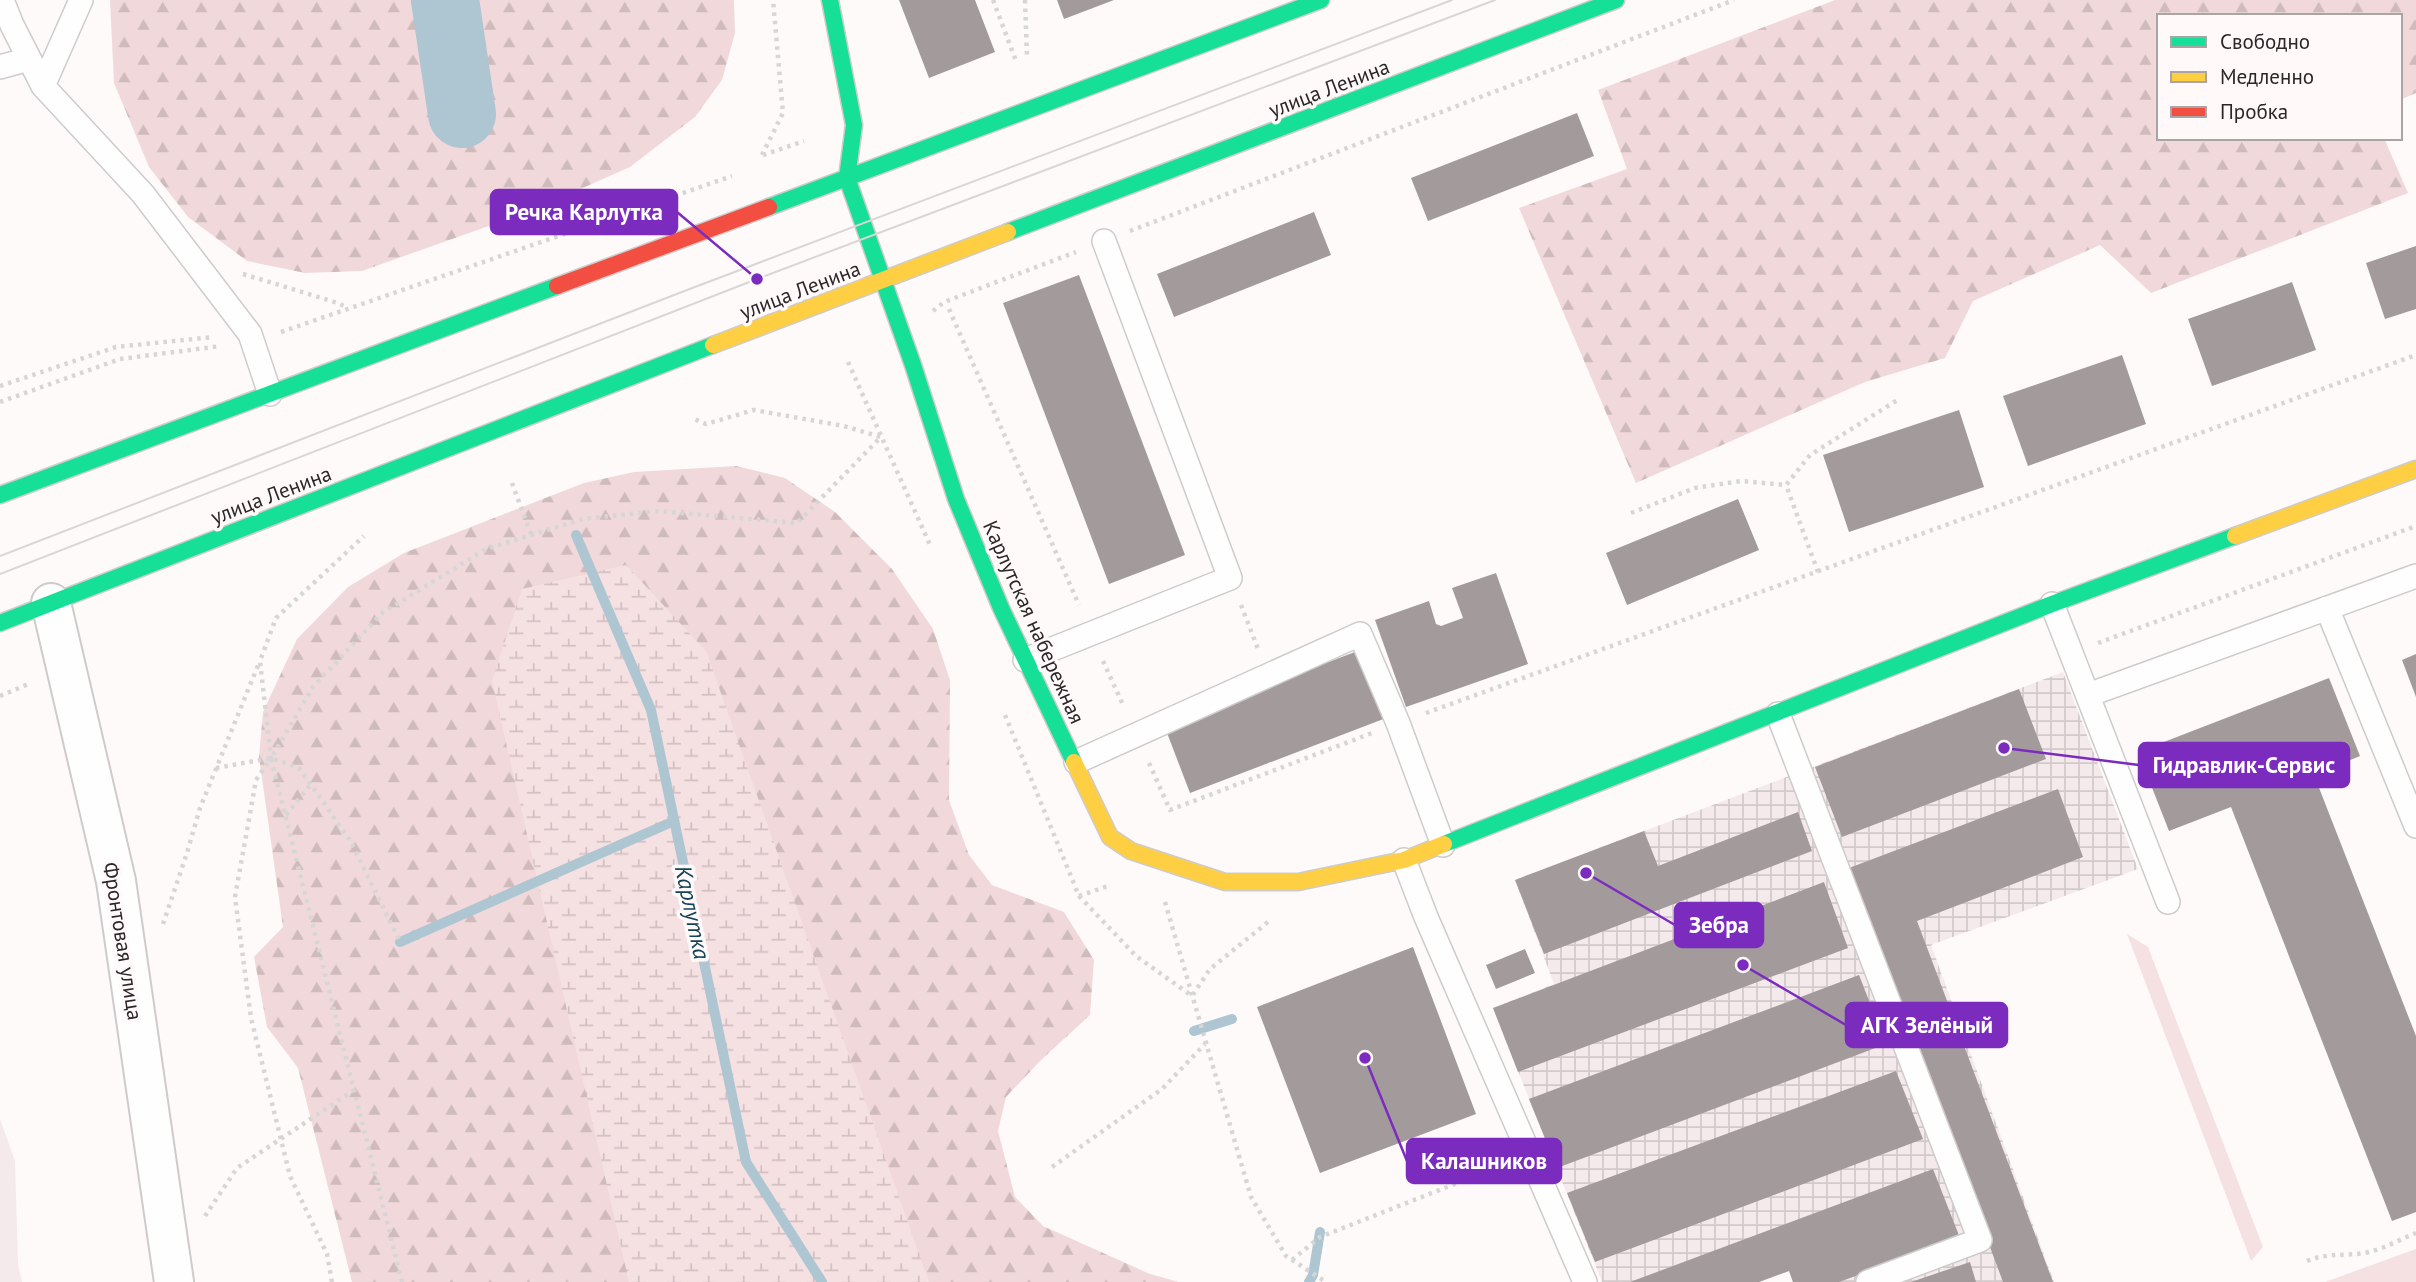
<svg xmlns="http://www.w3.org/2000/svg" width="2416" height="1282" viewBox="0 0 2416 1282" font-family="'PT Sans',sans-serif">
<style>
.built{fill:#f5eaeb}
.industrial{fill:url(#industrial-grid)}
.grass{fill:#f5e0e2}
.forest{fill:url(#forest-firs)}
.wetland{fill:url(#wetland-marsh)}
.lines{fill:none;stroke-linecap:round;stroke-linejoin:round}
.stream{stroke:#aec6d1;stroke-width:10}
.river{stroke:#aec6d1;stroke-width:68}
.building{fill:#a39b9b}
.lane-casing{stroke:#cecbcb;stroke-width:26}
.street-casing{stroke:#cecbcb;stroke-width:42}
.fast-casing{stroke:#cecbcb;stroke-width:19}
.slow-casing{stroke:#cecbcb;stroke-width:19}
.jam-casing{stroke:#cecbcb;stroke-width:19}
.path{stroke:#d7d6d6;stroke-width:4.5;stroke-dasharray:3.5 5;stroke-linecap:butt}
.lane{stroke:#fffefe;stroke-width:23}
.street{stroke:#fffefe;stroke-width:38}
.fast{stroke:#16e098;stroke-width:16}
.slow{stroke:#ffcf43;stroke-width:16}
.jam{stroke:#f24e42;stroke-width:16}
.tram{stroke:#d8d6d6;stroke-width:2}
.labels{text-anchor:middle;dominant-baseline:central;stroke-width:7;stroke-linejoin:round;paint-order:stroke}
.street-label{font-size:21px;fill:#2a2728;stroke:#fff9f9}
.water-label{font-size:23px;font-style:italic;fill:#124457;stroke:#fff9f9}
.leader{fill:none;stroke:#7b2cbf;stroke-width:2.5}
.callout-dot{fill:#7b2cbf;stroke:#fff9f9;stroke-width:2.5}
.callout{fill:#7b2cbf;stroke:#7b2cbf;stroke-width:2.5}
.callout-label{font-size:23px;text-anchor:middle;font-weight:bold;fill:#fff}
</style>
<defs>
<pattern id="industrial-grid" width="8" height="8" patternUnits="userSpaceOnUse" patternTransform="scale(1.75)"><rect width="8" height="8" fill="#f5eaeb"/><path d="M0 4h8M4 0v8" fill="none" stroke="#d2c9ca"/></pattern>
<pattern id="forest-firs" width="22" height="20" patternUnits="userSpaceOnUse" patternTransform="scale(1.75)"><rect width="22" height="20" fill="#f1d9db"/><path d="M5 1l3.5 6h-7zM16 11l3.5 6h-7z" fill="#cfbabc"/></pattern>
<pattern id="wetland-marsh" width="20" height="14" patternUnits="userSpaceOnUse" patternTransform="scale(1.75)"><rect width="20" height="14" fill="#f5e0e2"/><path d="M1 5h8M5 5V1M11 12h8M15 12V8" fill="none" stroke="#d2c0c2"/></pattern>
</defs>
<rect width="100%" height="100%" fill="#fefafa"/>
<path class="built" d="M0 1119 15 1161 18 1264 22 1282H0Z"/>
<path class="industrial" d="M2063 672 2138 869 1931 945 2054 1282H1793L1789 1271 1759 1282H1602L1493 1008 1554 984 1515 880Z"/>
<path class="grass" d="M2127 934 2148 947 2263 1247 2251 1261Z
M2416 1249V1282H2325Z"/>
<path class="forest" d="M110 0H734L735 33 722 80 695 117 630 167 531 211 362 271 305 273 247 261 188 217 149 167 114 83Z
M1835 0H2416V93L2400 100V16H2159V138H2384L2408 193 2151 293 2100 245 1973 301 1945 358 1865 382 1636 483 1519 208 1627 169 1598 90Z
M736 466 785 478 835 512 892 569 933 629 950 680 949 800 969 855 992 885 1064 912 1094 960 1090 1015 1040 1061 1006 1097 998 1131 1015 1197 1043 1226 1150 1274 1179 1282H352L298 1068 267 1027 254 957 283 927 259 757 263 712 297 639 348 587 404 553 584 483 634 472Z"/>
<path class="wetland" d="M626 565 706 651 929 1282H629L492 681 522 589Z"/>
<g class="lines">
<path class="stream" d="M576 535 651 710 746 1162 822 1282
M400 942 674 821
M1194 1031 1232 1019
M1309 1282 1313 1275 1320 1232"/>
<path class="river" d="M445 0 462 114"/>
</g>
<path class="building" d="M899 0H975L995 52 929 78Z
M1057 0H1114L1064 19Z
M1577 113 1594 156 1428 221 1411 178Z
M1314 212 1331 255 1174 317 1157 274Z
M2416 246V309L2385 319 2366 263Z
M1079 275 1185 555 1109 584 1003 303Z
M2292 282 2316 350 2212 386 2188 319Z
M2122 355 2146 424 2028 466 2003 396Z
M1959 410 1984 487 1849 532 1823 455Z
M1738 499 1759 550 1627 605 1606 553Z
M1496 573 1528 664 1406 707 1375 620 1429 601 1436 624 1441 626 1463 618 1452 588Z
M1360 650 1386 718 1190 793 1164 725Z
M2416 654V697L2402 660Z
M2329 678 2360 756 2314 775 2416 1036V1212L2392 1221 2231 807 2169 831 2138 752Z
M2019 689 2046 759 1842 837 1815 767Z
M2058 789 2083 857 1917 921 2053 1282H2003L1849 868Z
M1798 812 1812 851 1544 954 1515 880 1644 831 1658 866Z
M1824 882 1848 948 1518 1072 1493 1008Z
M1413 947 1476 1114 1320 1173 1257 1007Z
M1525 949 1535 973 1496 989 1486 965Z
M1859 975 1886 1044 1557 1168 1529 1099Z
M1896 1071 1923 1139 1595 1262 1567 1193Z
M1933 1169 1960 1238 1839 1282H1793L1789 1271 1759 1282H1630Z
M1970 1262 1976 1282H1911Z"/>
<g class="lines">
<defs>
<path id="lane" d="M2 0 12 25 43 86 143 194 250 334 270 394
M0 67 29 59
M43 86 81 0
M2052 604 2168 902
M2327 608 2416 826
M1025 660 1230 578 1104 241
M2088 695 2416 576
M1778 714 1980 1240 1868 1282
M1076 762 1360 634 1398 723 1443 845
M1404 860 1426 917 1585 1282"/>
<path id="street" d="M51 603 116 881 174 1282"/>
<path id="fast" d="M830 0 854 125 847 178 913 365 956 499 1001 608 1074 762
M769 207 1321 0
M1008 232 1616 0
M0 495 557 286
M0 623 713 345
M1444 844 2052 604 2235 536"/>
<path id="slow" d="M713 345 1008 232
M2235 536 2416 469
M1074 762 1110 837 1131 851 1225 882H1298L1404 860 1444 844"/>
<path id="jam" d="M557 286 769 207"/>
</defs>
<use href="#lane" class="lane-casing"/>
<use href="#street" class="street-casing"/>
<use href="#fast" class="fast-casing"/>
<use href="#slow" class="slow-casing"/>
<use href="#jam" class="jam-casing"/>
<path class="path" d="M993 0 1016 61
M1025 0 1027 57
M762 155 783 113 773 0
M763 155 804 141
M1130 231 1734 0
M243 274 338 303 348 308
M949 309 1079 605
M933 311 944 302 1076 252
M281 332 732 176
M848 362 931 547
M0 386 116 347 213 337
M0 402 120 359 221 346
M512 483 531 534
M1631 513 1695 488 1741 481 1786 485
M1818 572 1786 485 1810 455 1899 399
M1241 605 1258 649
M2098 643 2416 526
M1103 661 1124 707
M0 696 31 683
M1426 713 2416 355
M1005 715 1079 896 1111 885
M1149 763 1170 810 1372 733
M216 768 271 758 299 768 350 840 400 942
M286 815 311 784
M1079 896 1136 956 1192 996 1210 969 1268 922
M1165 902 1251 1197 1286 1256 1326 1282
M163 924 187 853 200 808 259 663
M1052 1167 1162 1089 1205 1044
M205 1216 237 1168 354 1090
M1292 1260 1320 1237 1503 1165
M2307 1261C2328 1252 2347 1257 2369 1252 2385 1248 2401 1239 2416 1233
M332 1282 327 1254 290 1176 251 1018 235 897 256 780 271 758 260 661 276 618 364 536
M402 1282 271 758 313 687 382 613 486 549 583 519 657 511 797 523 881 437 844 426 754 410 706 424 692 418"/>
<use href="#lane" class="lane"/>
<use href="#street" class="street"/>
<use href="#fast" class="fast"/>
<use href="#slow" class="slow"/>
<use href="#jam" class="jam"/>
<path class="tram" d="M0 556 687 290 1452 0
M0 574 757 279 1495 0"/>
</g>
<g class="labels">
<g class="street-label">
<text transform="translate(1329 88) rotate(-21)">улица Ленина</text>
<text transform="translate(800 290) rotate(-21)">улица Ленина</text>
<text transform="translate(271 495) rotate(-21)">улица Ленина</text>
<text transform="translate(1034 622) rotate(66)">Карлутская набережная</text>
<text transform="translate(123 941) rotate(81)">Фронтовая улица</text>
</g>
<g class="water-label">
<text transform="translate(693 912) rotate(78)">Карлутка</text>
</g>
</g>
<path class="leader" d="M757 279L677 212M2004 748L2139 765M1586 873L1675 925M1743 965L1846 1025M1365 1058L1407 1161"/>
<g class="callout-dot">
<circle cx="757" cy="279" r="7"/>
<circle cx="2004" cy="748" r="7"/>
<circle cx="1586" cy="873" r="7"/>
<circle cx="1743" cy="965" r="7"/>
<circle cx="1365" cy="1058" r="7"/>
</g>
<g class="callout">
<rect x="491" y="190" width="186" height="44" rx="7"/>
<rect x="2139" y="743" width="210" height="44" rx="7"/>
<rect x="1675" y="903" width="88" height="44" rx="7"/>
<rect x="1846" y="1003" width="161" height="44" rx="7"/>
<rect x="1407" y="1139" width="154" height="44" rx="7"/>
</g>
<g class="callout-label">
<text x="584" y="220">Речка Карлутка</text>
<text x="2244" y="773">Гидравлик-Сервис</text>
<text x="1719" y="933">Зебра</text>
<text x="1927" y="1033">АГК Зелёный</text>
<text x="1484" y="1169">Калашников</text>
</g>
<rect x="2157" y="14" width="245" height="126" fill="#fff9f9" stroke="#aaa5a5" stroke-width="2"/>
<rect x="2171" y="37" width="35" height="10" fill="#16e098" stroke="#aaa5a5" stroke-width="2"/>
<text x="2220" y="49" font-size="21" fill="#2a2728">Свободно</text>
<rect x="2171" y="72" width="35" height="10" fill="#ffcf43" stroke="#aaa5a5" stroke-width="2"/>
<text x="2220" y="84" font-size="21" fill="#2a2728">Медленно</text>
<rect x="2171" y="107" width="35" height="10" fill="#f24e42" stroke="#aaa5a5" stroke-width="2"/>
<text x="2220" y="119" font-size="21" fill="#2a2728">Пробка</text>
</svg>
